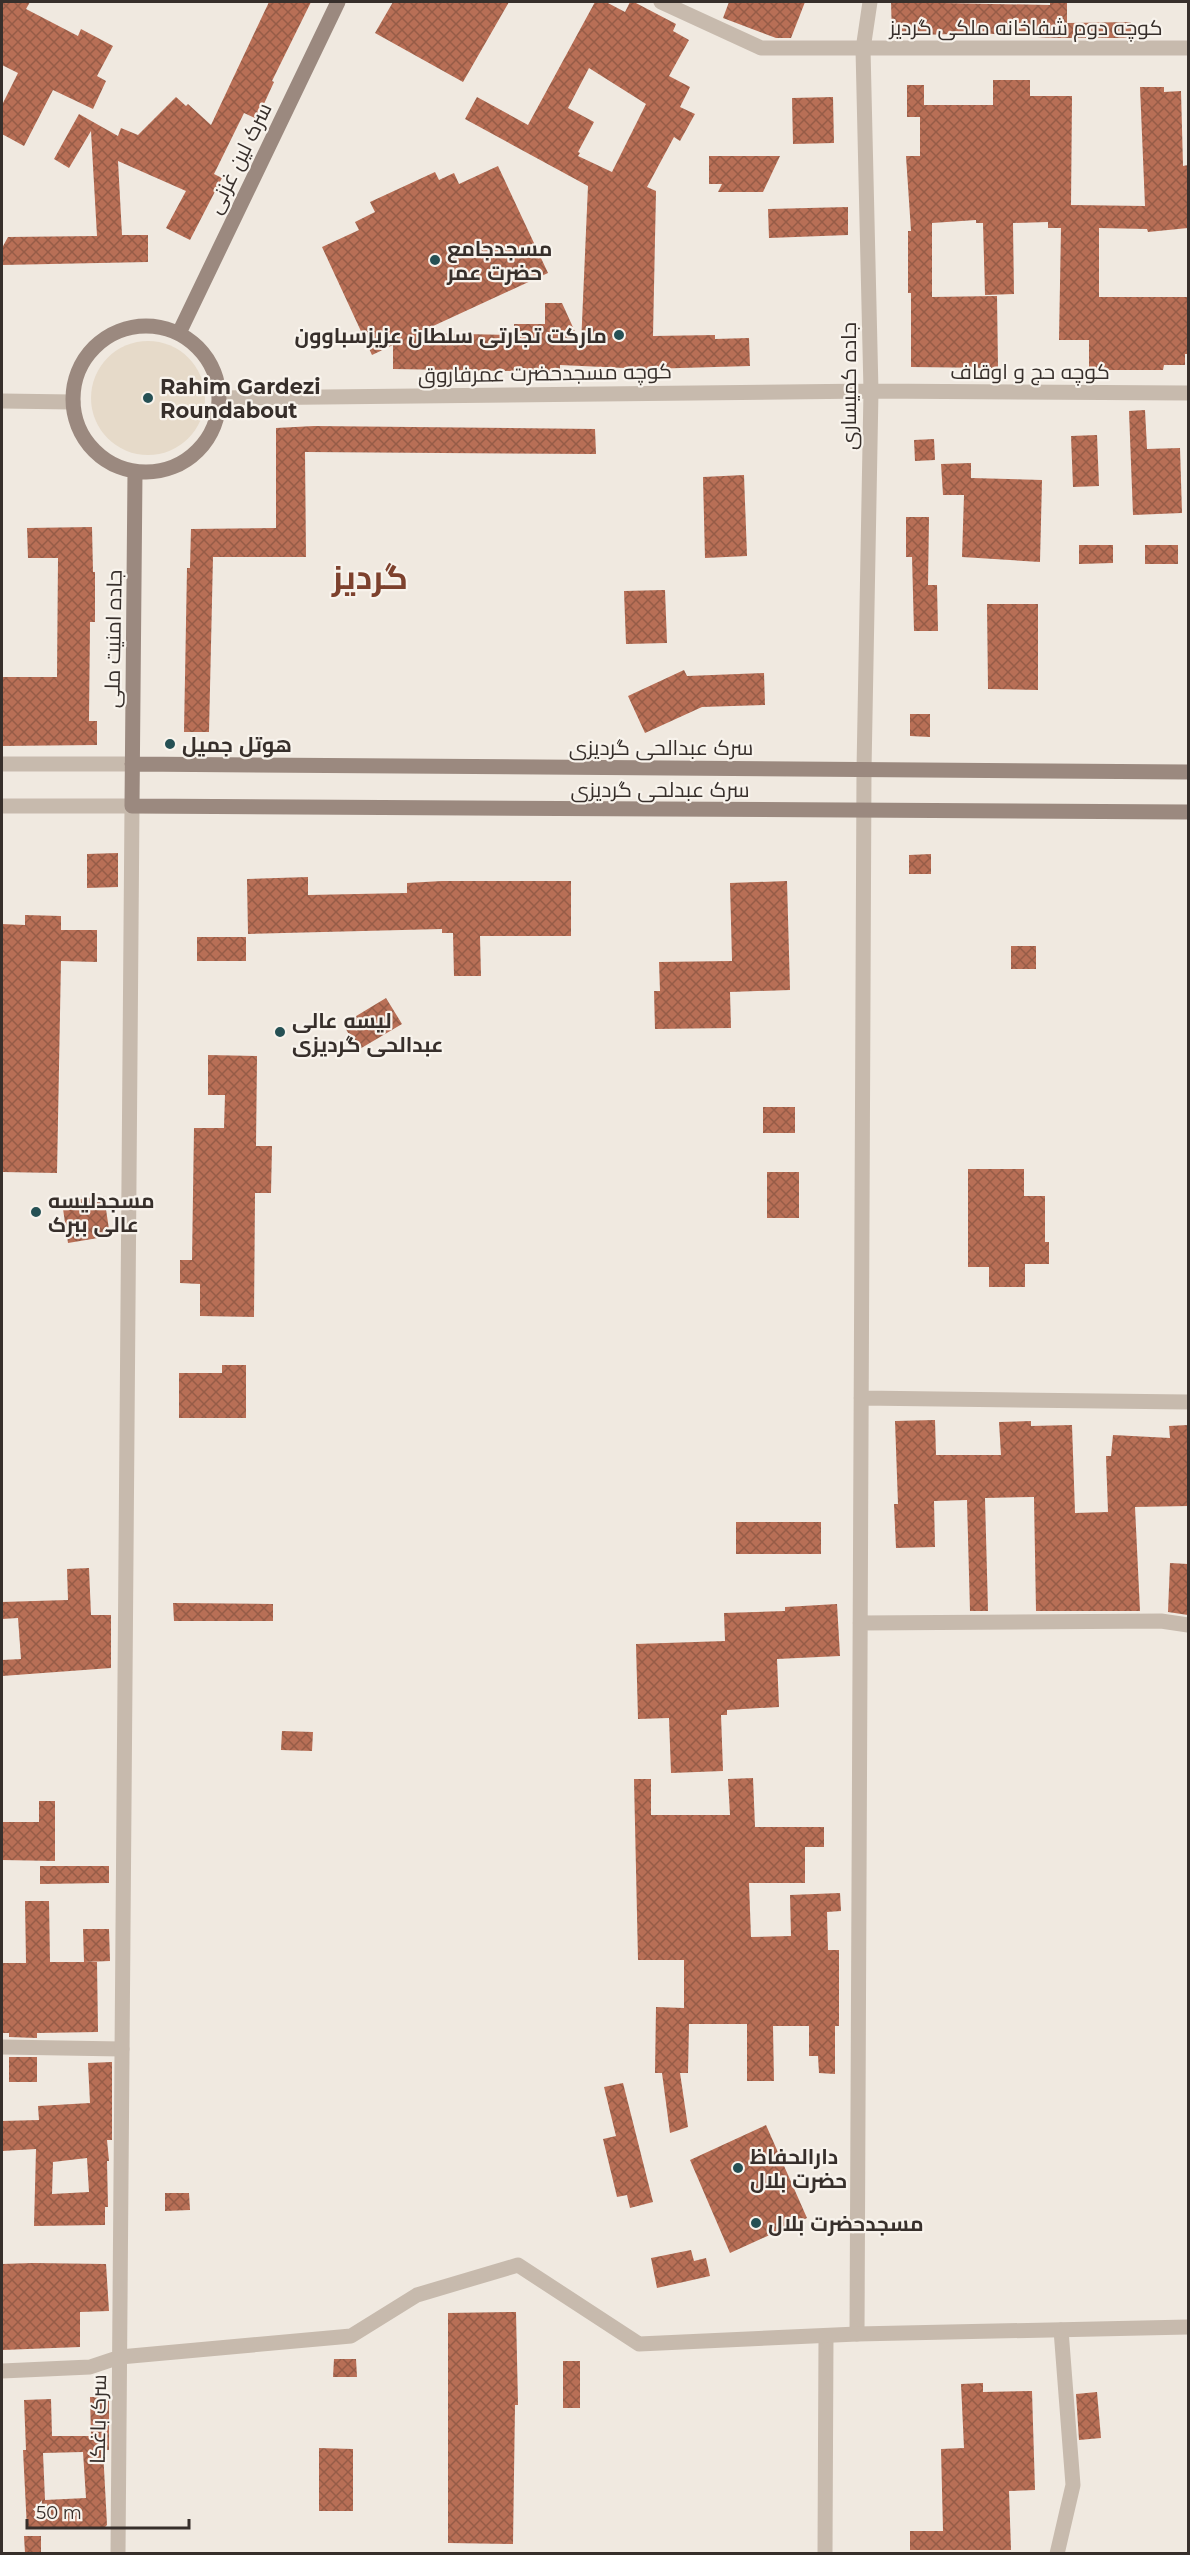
<svg xmlns="http://www.w3.org/2000/svg" width="1190" height="2555" viewBox="0 0 1190 2555" font-family="Montserrat,Cairo,sans-serif">
<style>
.plaza{fill:#e6dac9}
.building{fill:url(#building-cross-hatch);fill-rule:evenodd}
.lines{fill:none;stroke-linecap:round;stroke-linejoin:round}
.minor{stroke:#c7baad;stroke-width:15}
.tertiary{stroke:#c7baad;stroke-width:15}
.secondary{stroke:#9b897f;stroke-width:15}
.poi-dot{fill:#255054;stroke:#f8f3ec;stroke-width:2}
.labels{text-anchor:middle;dominant-baseline:central;stroke-width:4.5;stroke-linejoin:round;paint-order:stroke}
.street-label{font-size:21px;fill:#372f2b;stroke:#f8f3ec}
.poi-label{font-size:21px;font-weight:bold;fill:#372f2b;stroke:#f8f3ec;text-anchor:start}
.town-label{font-size:33px;font-weight:bold;fill:#7d412d;stroke:#f8f3ec}
</style>
<defs>
<pattern id="building-cross-hatch" width="8" height="8" patternUnits="userSpaceOnUse" patternTransform="scale(1.5)"><rect width="8" height="8" fill="#b86f56"/><path d="M0 0l8 8M0 8l8-8" fill="none" stroke="#965c47"/></pattern>
</defs>
<rect width="100%" height="100%" fill="#f0e9e0"/>
<path class="plaza" d="M91 398a57 57 0 1 1 114 0a57 57 0 1 1-114 0Z"/>
<path class="building" d="M2 2H30L26 9 78 36 81 29 113 46 97 76 106 81 93 109 53 90 24 146 2 134V105L18 73 2 65Z
M269 2H311L272 81 274 82 257 119 244 113 214 174 222 178 190 240 166 228 186 191 118 161 122 235H148V262L2 265V248L8 237 97 236 91 131 69 168 54 159 79 114 118 136 121 128 138 135 176 97 186 106 188 104 211 125Z
M393 2H509L463 82 375 33Z
M595 2H606L625 12 630 2H634L676 24 673 31 689 40 669 76 690 87 680 107 695 114 680 141 674 137 647 187 656 191 653 336 715 335V339L749 338 750 366 646 369 560 365V372L393 369V345L372 355 322 247 359 230 355 222 375 212 370 202 435 172 439 180 454 173 459 184 498 166 548 273 418 333 514 335V324H545V303H562L581 345 588 186 465 119 477 97 528 125ZM589 68 646 104 612 172 578 156 580 153 578 152 594 122 568 108Z
M729 2H805L791 38H776L723 18Z
M891 2 1050 5V2H1067V23L1131 22V38H1050L980 33 892 36Z
M993 80H1030V96H1072L1071 205 1145 206 1140 87H1164V92L1181 91 1183 166 1188 165V228L1148 232 1147 229 1099 228V297H1188V354H1185V365H1164L1163 370H1089V340H1059L1061 228H1048V222L1013 223 1014 294 985 295 983 223H976V220L932 223V297L997 296 998 368 911 367V293H908V231H911L906 156H920V117H907V85H924V105H993Z
M833 97 834 143 793 144 792 98Z
M709 156H780L763 192H718L722 184H709Z
M848 207V235L769 238 768 209Z
M1145 410 1147 449 1180 448 1182 513 1133 515 1129 411Z
M314 426 595 429 596 454 305 452 306 557H213L209 732H184L187 568H190L191 529 276 528V428Z
M1097 435 1099 486 1073 487 1071 436Z
M934 439 935 460 915 461 914 440Z
M971 463V478L1042 480 1040 562 962 557 964 495H943L941 464Z
M744 475 747 556 705 558 703 477Z
M906 517H929L928 585H937L938 631H914L912 557H906Z
M92 527 93 572H95V622H90L89 721H97V745L2 746V677H57L58 558H28L27 528Z
M1079 545H1113V563L1079 564Z
M1145 545H1178V564H1145Z
M665 590 667 643 626 644 624 591Z
M987 604H1038V690L988 689Z
M684 670 687 676 764 673 765 705 702 707 645 733 628 696Z
M910 714H930V737L910 736Z
M118 853V887L87 888V854Z
M931 854V874H909V855Z
M308 877V895L407 893V883L442 881H571V936H480L481 976H454L453 933H442V929L248 934 247 879Z
M787 881 790 990 730 992 731 1028 655 1029 654 991H660L659 962 732 961 730 883Z
M25 915 61 916V930H97V962L61 961 57 1173 2 1172V924L25 925Z
M197 937H246V961H197Z
M1011 946H1036V969H1011Z
M386 998 402 1024 358 1050 343 1024Z
M208 1055 257 1056 256 1146H272L271 1193H255L254 1317 200 1316V1284L180 1283V1260H192L194 1128H224L225 1095H208Z
M763 1107H795V1133H763Z
M968 1169H1024V1196H1045V1242H1049V1264H1025V1287H989V1267H968Z
M767 1172H799V1218H767Z
M104 1196 110 1236 68 1243 62 1202Z
M222 1365H246V1418H179V1373H222Z
M935 1420 936 1455H1001L999 1422 1031 1421V1426L1072 1425 1075 1513 1108 1512 1106 1456H1111L1113 1435 1170 1438 1169 1426 1188 1425V1506L1135 1507 1140 1611H1036L1034 1497 985 1498 988 1611H970L967 1500 934 1501 935 1547 896 1548 894 1504H898L895 1421Z
M736 1522H821V1554H736Z
M1170 1563 1188 1564V1615L1168 1612Z
M89 1568 91 1615H111V1668L2 1676V1660L21 1659 18 1618 2 1619V1602L68 1600 67 1569Z
M173 1603 273 1604V1621H174Z
M837 1604 840 1656 777 1659 779 1707 727 1710V1715H721L723 1771 671 1773 669 1718 638 1719 636 1644 725 1641 724 1613 785 1611V1607Z
M282 1731 313 1732 312 1751 281 1750Z
M753 1778 755 1827H824V1847H805V1883H749L751 1937 791 1936 790 1895 840 1893 841 1911 827 1912 828 1950H839V2026H835V2074L819 2073 818 2056H809V2026H773L774 2081H747V2024H689L688 2073H680L688 2127 670 2133 662 2073H655L656 2007 684 2008V1960H638L634 1779H651V1815H730L728 1779Z
M39 1801H55V1861L2 1860V1822H39Z
M40 1866H109V1883L40 1884Z
M25 1901H49L50 1962H97L98 2032 37 2033V2038L9 2037V2033H2V1963H26Z
M83 1929H109L110 1961 84 1962Z
M9 2057H37V2082H9Z
M112 2062V2140H107L109 2161H107L108 2207H105V2225L34 2226 36 2149 2 2151V2121L39 2120 38 2106 90 2103 88 2063ZM87 2158 89 2192 52 2194 53 2162Z
M623 2083 653 2202 630 2208 627 2195 617 2197 603 2139 616 2136 604 2087Z
M766 2125 807 2218 730 2253 690 2160Z
M165 2193H189L190 2210 165 2211Z
M691 2250 694 2261 706 2258 710 2276 657 2288 651 2258Z
M33 2263 106 2264 109 2311 80 2312V2347L2 2350V2264Z
M516 2312 518 2405H515L513 2544 448 2543V2313Z
M334 2359H356L357 2377H333Z
M563 2361H580V2408H563Z
M983 2383V2392L1032 2391 1035 2490 1009 2491 1011 2550H910V2531H943L941 2449 964 2448 961 2384Z
M1097 2392 1101 2438 1079 2440 1076 2394Z
M90 2397H109V2450H103L107 2525 105 2527 27 2529 23 2450H26L24 2400 51 2399 52 2436H91ZM83 2452 86 2498 45 2500 43 2453Z
M319 2448 353 2449V2511H319Z
M24 2536H41V2553H25Z"/>
<g class="lines">
<path class="minor" d="M661 2 761 48H1188
M220 398 871 391 1188 393
M2 764H132
M2 806H132
M861 1398 1188 1402
M860 1623 1161 1621 1188 1625
M2 2047 122 2049
M857 2334 864 770 871 391 863 49 870 2
M825 2554 826 2336
M1057 2554 1073 2485 1061 2330"/>
<path class="tertiary" d="M2 401 73 402
M2 2371 90 2367 120 2357 351 2336 417 2295 518 2265 639 2344 857 2334 1188 2327
M118 2554 132 806"/>
<path class="secondary" d="M73 399a73 73 0 1 1 146 0a73 73 0 1 1-146 0Z
M179 333 338 2
M135 472 132 806 1188 812
M132 764 1188 772"/>
</g>
<g class="poi-dot">
<circle cx="435" cy="260" r="6"/>
<circle cx="619" cy="335" r="6"/>
<circle cx="148" cy="398" r="6"/>
<circle cx="170" cy="744" r="6"/>
<circle cx="280" cy="1032" r="6"/>
<circle cx="36" cy="1212" r="6"/>
<circle cx="738" cy="2168" r="6"/>
<circle cx="756" cy="2223" r="6"/>
</g>
<g class="labels">
<g class="street-label">
<text x="1026" y="27">کوچه دوم شفاخانه ملکی گردیز</text>
<text transform="translate(239 158) rotate(-64)">سرک لین غزنی</text>
<text x="1030" y="371">کوچه حج و اوقاف</text>
<text transform="translate(545 373) rotate(-1)">کوچه مسجدحضرت عمرفاروق</text>
<text transform="translate(848 386) rotate(-90)">جاده کمیساری</text>
<text transform="translate(113 639) rotate(-89)">جاده امنیت ملی</text>
<text x="661" y="747">سرک عبدالحی گردیزی</text>
<text x="660" y="789">سرک عبدلحی گردیزی</text>
<text transform="translate(98 2419) rotate(-89)">سرک باغکا</text>
</g>
<g class="poi-label">
<text x="447" y="248">مسجدجامع<tspan x="447" dy="24">حضرت عمر</tspan></text>
<text x="607" y="335" text-anchor="end">مارکت تجارتی سلطان عزیزسباوون</text>
<text x="160" y="386">Rahim Gardezi<tspan x="160" dy="24">Roundabout</tspan></text>
<text x="182" y="744">هوتل جمیل</text>
<text x="292" y="1020">لیسه عالی<tspan x="292" dy="24">عبدالحی گردیزی</tspan></text>
<text x="48" y="1200">مسجدلیسه<tspan x="48" dy="24">عالی ببرک</tspan></text>
<text x="750" y="2156">دارالحفاظ<tspan x="750" dy="24">حضرت بلال</tspan></text>
<text x="768" y="2223">مسجدحضرت بلال</text>
</g>
<g class="town-label">
<text x="370" y="577">گردیز</text>
</g>
</g>
<rect width="1190" height="2555" fill="none" stroke="#372f2b" stroke-width="6"/>
<path d="M27 2519v9h162v-9" fill="none" stroke="#372f2b" stroke-width="3"/>
<text x="36" y="2519" font-size="18" fill="#372f2b" stroke="#f8f3ec" stroke-width="4.5" paint-order="stroke">50 m</text>
</svg>
